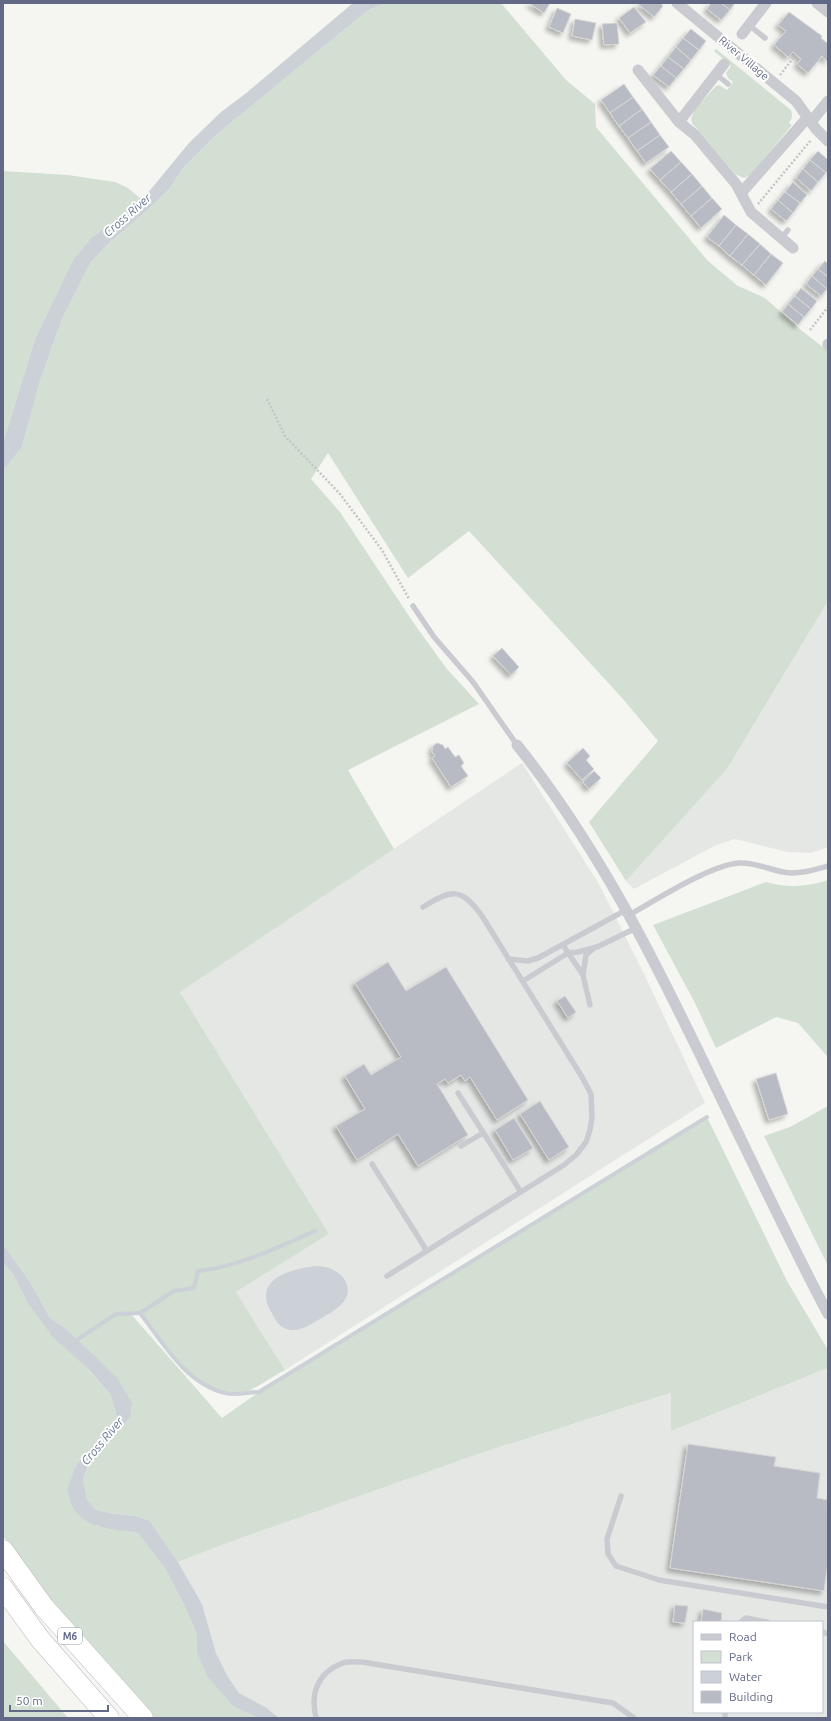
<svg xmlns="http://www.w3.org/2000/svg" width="831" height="1721" viewBox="0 0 831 1721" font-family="Ubuntu,sans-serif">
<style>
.built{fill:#e5e7e5;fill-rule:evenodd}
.green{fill:#d3dfd2}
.water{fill:#ccd0d7}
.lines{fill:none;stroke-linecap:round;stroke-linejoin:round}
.stream{stroke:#ccd0d7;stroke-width:4}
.building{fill:#b8bbc4;stroke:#d6d7d5;filter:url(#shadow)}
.motorway-casing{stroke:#bebec2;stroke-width:21}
.path{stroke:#c5c5c7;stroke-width:2.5;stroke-dasharray:2 2;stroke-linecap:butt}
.service{stroke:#cacbd0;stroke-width:5.5}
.minor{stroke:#cacbd0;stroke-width:11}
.motorway{stroke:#fff;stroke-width:20}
.labels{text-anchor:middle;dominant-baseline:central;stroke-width:4;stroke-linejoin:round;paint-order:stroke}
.shield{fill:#fff;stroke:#9196aa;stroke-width:1}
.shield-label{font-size:10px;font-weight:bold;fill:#626986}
.street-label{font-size:11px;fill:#626986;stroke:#fff}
.water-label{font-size:12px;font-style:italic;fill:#667792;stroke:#fff}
</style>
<defs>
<filter id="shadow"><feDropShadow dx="-3.5" dy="3.5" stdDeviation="2" flood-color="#0004"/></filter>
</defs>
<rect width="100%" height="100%" fill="#f5f6f2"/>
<path class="built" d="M828 601V847L811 853 787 852 735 839 716 845 634 889 626 881 727 769Z
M522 763 599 884 644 974 705 1103 285 1370 236 1292 329 1234 180 992Z
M828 1368V1718H279L267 1708 239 1693 228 1677 216 1653 202 1604 178 1562 219 1546 481 1453 672 1393 671 1431ZM694 1622H822V1712H694Z"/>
<path class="green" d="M384 3H501L566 80 595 104 596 127 708 261 738 286 765 298 802 331 828 351V601L727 769 626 881 589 822 658 741 623 699 469 531 408 578 328 453 311 479 340 512 415 625 447 669 479 704 348 770 394 849 180 992 329 1234 236 1292 285 1370C275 1375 253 1390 243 1393 199 1403 163 1342 140 1313L131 1314 222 1418 259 1392 707 1117 787 1281 828 1350V1368L671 1431V1393L481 1453 219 1546 178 1562 150 1521 136 1516 109 1513 95 1509 87 1499 83 1479 91 1458 130 1418 93 1354 65 1328 50 1318 32 1285 6 1248 3 1246V471L22 447 40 381 62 319 91 262 110 242 151 207 170 188 183 168 216 135 367 11Z
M716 49 791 110C793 116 792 118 789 123L792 125 751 175 744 178 735 174 692 123 691 119 695 109 716 86 719 85 727 90 733 82 728 78 726 73 731 66 714 51Z
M3 171 68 175 115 182 128 188 142 200 91 238 73 260 35 339 3 443Z
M828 880V1070L827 1056 798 1023 776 1017 716 1048 694 1001 653 925 766 882C787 888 807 887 828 880Z
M828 1106V1266L764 1136 790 1127Z
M3 1264 13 1274 27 1302 110 1394 117 1417 76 1465 67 1488 97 1526 138 1533 166 1570 184 1605 197 1635V1653L234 1707 258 1718H152L102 1662 47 1595 3 1536Z
M3 1641 68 1718H3Z"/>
<path class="water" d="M353 3H384L367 11 216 135 183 168 170 188 151 207 110 242 91 262 62 319 40 381 22 447 3 471V443L35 339 73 260 91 238 142 200 189 143 221 112 245 94Z
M3 1246 6 1248 32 1285 50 1318 65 1328 93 1354 117 1378 132 1403 130 1418 91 1458 83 1479 87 1499 95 1509 109 1513 136 1516 150 1521 178 1562 202 1604 216 1653 228 1677 239 1693 267 1708 279 1718H258L234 1707 208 1677 197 1653V1635L184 1605 166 1570 138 1533C116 1529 88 1530 74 1509 70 1503 69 1495 67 1488L76 1465 117 1417 110 1394 88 1369 53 1337 27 1302 13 1274 3 1264Z
M317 1266C327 1267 335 1269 342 1276 357 1295 340 1308 325 1316 312 1323 298 1336 282 1327 276 1323 274 1316 270 1310 253 1278 294 1268 317 1266Z"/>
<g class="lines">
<path class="stream" d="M140 1313 174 1291 194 1288 198 1271C238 1267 278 1247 315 1231
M72 1343 116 1314 140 1313C163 1343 186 1384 225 1393 235 1396 249 1392 259 1392L707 1117"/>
</g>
<path class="building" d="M529 3H550L544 13Z
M660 3 663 6 654 17 638 4Z
M711 3H721L730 10 721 20 707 9Z
M721 3H735L730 10Z
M634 7 646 22 630 33 619 18Z
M557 8 571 14 563 33 549 27Z
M789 12 822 36 821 38 828 44V59L827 61 822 56 808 73 797 64 801 59 793 52 788 57 774 45 786 31 778 25Z
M575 19 596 23 592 40 572 36Z
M617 23 619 44 604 45 602 24Z
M691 29 706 41 699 50 683 38Z
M683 38 699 50 691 60 676 47Z
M676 47 691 60 684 69 668 57Z
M668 57 684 69 676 78 661 66Z
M661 66 676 78 669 87 653 75Z
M624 84 633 97 610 113 601 100Z
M633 97 642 109 619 126 610 113Z
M642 109 651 122 628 138 619 126Z
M651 122 660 135 637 151 628 138Z
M660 135 669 147 646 163 637 151Z
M671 151 681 162 660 180 650 169Z
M818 151 828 160V170L826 173 810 160Z
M810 160 826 173 818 182 803 169Z
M681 162 692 174 671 192 660 180Z
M803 169 818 182 811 191 796 178Z
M692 174 702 186 681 204 671 192Z
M793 182 807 195 800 203 785 192Z
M702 186 712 198 691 216 681 204Z
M785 192 800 203 793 213 778 200Z
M712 198 722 209 701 228 691 216Z
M778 200 793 213 786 221 771 209Z
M724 215 736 225 719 246 707 237Z
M736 225 748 234 730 256 719 246Z
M748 234 760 244 742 265 730 256Z
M760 244 771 254 754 275 742 265Z
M771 254 783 263 766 285 754 275Z
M825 261 828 264V277L818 269Z
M818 269 828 277 827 289 812 276Z
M812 276 827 289 821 296 806 284Z
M801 288 817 301 811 309 795 296Z
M795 296 811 309 804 317 788 304Z
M788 304 804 317 798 325 782 312Z
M502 648 519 667 511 675 493 656Z
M437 743 443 745 445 749 448 747 455 757 459 755 464 763 461 766 468 776 451 787 432 758 435 756 432 752 433 746Z
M583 748 590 756 586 760 594 769 582 780 567 763Z
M594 771 601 778 589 789 583 782Z
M388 962 406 991 446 967 528 1100 497 1120 470 1077 465 1081 461 1075 448 1083 445 1079 437 1084 468 1135 418 1166 398 1134 357 1160 336 1126 365 1109 345 1076 364 1064 371 1075 401 1057 355 983Z
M565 996 576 1012 568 1018 557 1001Z
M776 1073 788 1114 769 1120 756 1079Z
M540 1101 569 1147 549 1160 520 1114Z
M514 1118 533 1148 513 1160 495 1130Z
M688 1444 776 1457 774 1466 820 1473 817 1498 828 1500 827 1511H828V1561L824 1591 670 1568Z
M675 1605 688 1606 685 1623 673 1622Z
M703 1609 722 1613 721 1622H701Z"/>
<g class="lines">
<defs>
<path id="motorway" d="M3 1550 44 1607 143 1718
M3 1588 40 1639 109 1718"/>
</defs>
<use href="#motorway" class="motorway-casing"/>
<path class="path" d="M780 75 794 57
M758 204 811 140
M810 330 828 307
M267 399 285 436 340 494 382 550 409 599"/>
<path class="service" d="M749 25 765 38
M716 74 728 84
M781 238 788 230
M413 606 434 637 473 682 517 745
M629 915C656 900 710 865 739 863 754 862 768 869 783 872 798 875 814 870 828 866
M563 945 583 975 590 1005
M508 959 528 961 538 958 626 910
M583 975 586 955 593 949
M523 981 568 953 578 952 597 947 636 928
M458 1093 521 1192
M461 1146 483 1133
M372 1164 427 1251
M387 1276 564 1165 577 1154 586 1142 590 1130 592 1117 591 1094 582 1077 482 916C461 887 452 889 423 907
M621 1496 607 1539 608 1554 616 1566 659 1580 828 1607
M741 1622 746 1618 767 1622
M822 1632 828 1634
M316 1718C310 1693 318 1672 343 1663 349 1661 356 1662 362 1662L613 1703 634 1718
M725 1718V1712"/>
<path class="minor" d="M677 3 796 101 816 129 828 141
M817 3 828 12
M742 34 766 3
M638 70 679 122 695 135 736 184 751 212 793 248
M679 122 724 64
M811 122 828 101
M742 192 808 117
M828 345V344
M517 745C603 852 663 977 722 1100 757 1172 791 1244 828 1314"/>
<use href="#motorway" class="motorway"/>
</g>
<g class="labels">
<rect class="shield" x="58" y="1628" width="24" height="16" rx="3"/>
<g class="shield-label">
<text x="70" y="1636">M6</text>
</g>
<g class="street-label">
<text transform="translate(744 58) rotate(40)">River Village</text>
</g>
<g class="water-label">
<text transform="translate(127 215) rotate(-41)">Cross River</text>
<text transform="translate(102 1441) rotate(-50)">Cross River</text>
</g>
</g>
<rect width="831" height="1721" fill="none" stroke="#626986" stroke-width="8"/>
<rect x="693" y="1621" width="130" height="92" fill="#ffffff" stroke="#c0c3cf"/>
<rect x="701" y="1634" width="20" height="6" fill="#cacbd0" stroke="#c0c3cf"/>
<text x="729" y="1641" font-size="12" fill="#626986">Road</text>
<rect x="701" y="1651" width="20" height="12" fill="#d3dfd2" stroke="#c0c3cf"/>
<text x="729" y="1661" font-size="12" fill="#626986">Park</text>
<rect x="701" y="1671" width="20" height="12" fill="#ccd0d7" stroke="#c0c3cf"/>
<text x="729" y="1681" font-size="12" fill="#626986">Water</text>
<rect x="701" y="1691" width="20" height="12" fill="#b8bbc4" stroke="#c0c3cf"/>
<text x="729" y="1701" font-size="12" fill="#626986">Building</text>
<path d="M10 1705v6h98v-6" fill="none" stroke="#626986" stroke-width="2"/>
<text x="16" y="1705" font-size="12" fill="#626986" stroke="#ffffff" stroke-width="3" paint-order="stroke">50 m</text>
</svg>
